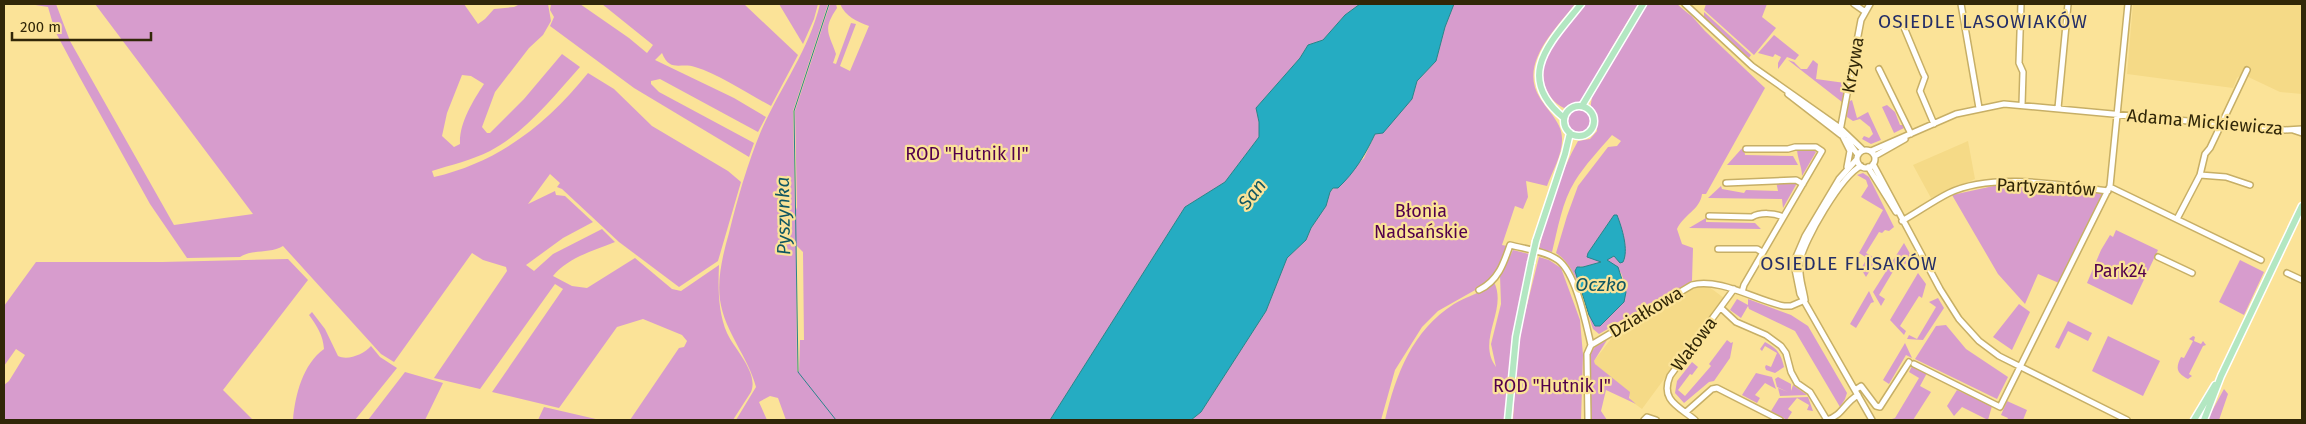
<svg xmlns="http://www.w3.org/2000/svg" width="2306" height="424" viewBox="0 0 2306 424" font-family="'Fira Sans',sans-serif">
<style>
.built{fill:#f5da87}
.green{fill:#d79ccd;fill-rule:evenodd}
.water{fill:#25acc2;stroke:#29848a}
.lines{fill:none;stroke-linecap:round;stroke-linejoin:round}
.stream{stroke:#29848a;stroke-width:1}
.minor-casing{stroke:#c7af66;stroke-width:8}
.major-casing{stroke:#fff;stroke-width:9}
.minor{stroke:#fff;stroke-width:5}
.major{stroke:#b3e7c2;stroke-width:6}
.major-bridge-casing{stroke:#fff;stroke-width:9;stroke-linecap:butt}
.major-bridge{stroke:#b3e7c2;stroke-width:6}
.labels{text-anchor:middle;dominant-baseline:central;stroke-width:4.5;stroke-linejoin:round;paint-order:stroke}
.street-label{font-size:18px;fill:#312708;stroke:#fbe398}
.park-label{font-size:18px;fill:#52004c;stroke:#fbe398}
.neighbourhood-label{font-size:19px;letter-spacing:1px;fill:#242e67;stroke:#fbe398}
.water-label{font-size:19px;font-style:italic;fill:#115763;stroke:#fbe398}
</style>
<rect width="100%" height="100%" fill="#fbe398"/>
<path class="built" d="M2133 4H2302V94L2280 92 2242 74 2237 78 2233 88 2127 74Z
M1968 141 1975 179 1931 198 1913 165Z
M1699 286H1708L1724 298 1642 409 1631 401 1629 395 1595 364 1594 361 1614 335 1689 289Z"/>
<path class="green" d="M29 4H56L70 41 174 225 253 214 95 4H464L478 24 485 19 494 9 514 7 520 4H548L551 21 543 35 529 48 495 92 482 127 487 133H490L524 99 562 54 580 67C553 97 526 132 490 151 472 160 451 165 432 171L434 177C499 162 547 124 588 73L614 89 652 126 728 171 741 182 718 261 679 287 619 242 562 189 557 187 560 183 550 174 528 204 555 191 556 195 565 196 593 222 563 238 526 265 534 271 553 254 602 229 615 242C595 250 567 258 553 276L572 286 587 288 635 258 672 289 681 291 719 265C718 288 718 312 727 333 735 350 759 373 751 392L733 420H630L679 348 684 347 687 341 682 335 643 319 617 327 559 408 492 392 563 289 555 284 480 389 434 378 507 271 506 267 483 260 472 253 394 362 381 354 283 246C270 254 252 249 240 257L187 258 150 204 79 76 55 31 48 7ZM462 75 471 76 484 84C473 101 459 123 460 144L454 147 442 136 447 113Z
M551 4H580L629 38 647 53 653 45 602 4H744L798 55 771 106C748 94 719 74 695 67 681 62 670 73 662 53L655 60 734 98 766 117 758 132 660 79 651 81V84L659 92 754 143 749 157 634 88 550 26 554 17 550 10Z
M779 4H818L814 19 803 44Z
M820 4H828L793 111 795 213 797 207 795 111 830 4H836L837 8C822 30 829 33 836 54L833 63 836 64 851 23 856 24 840 66 850 71 869 26C856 21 846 17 840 4H1360L1345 15 1323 40 1308 45 1300 58 1256 108 1259 122V137L1225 182 1185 207 1050 420H786L778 398 770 396 759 402 767 420H736L756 387C748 356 725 333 720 300 717 278 723 254 729 233 737 200 748 162 761 131 780 88 809 50 820 4ZM796 245 803 252 804 340H800L799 371 797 372Z
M1454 4H1575C1556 29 1518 64 1540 98 1548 111 1562 123 1562 138 1563 154 1552 172 1547 186L1526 181 1528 197 1523 209 1515 206 1502 245 1507 246 1498 269 1484 285 1438 311 1422 327 1395 370 1381 420H1191L1201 412 1266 311 1287 258 1306 240 1311 228 1326 206 1330 192 1364 158 1375 134 1412 99 1417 81 1436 61 1445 27Z
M1586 4H1638L1611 49 1585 100 1564 108C1556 104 1551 99 1547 91 1531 59 1568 27 1586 4Z
M1644 4H1677L1691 16 1681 4 1705 31 1765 88 1706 194H1702C1700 210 1683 215 1677 229L1682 244 1693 248 1692 281 1599 334 1593 329C1585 305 1578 267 1556 253L1567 216 1578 186 1608 147 1617 146 1621 141 1612 135C1599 150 1585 165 1575 181 1562 202 1558 228 1552 252L1539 249C1547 212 1560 173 1578 141L1590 139 1597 131C1597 121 1589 113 1591 103 1594 79 1631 27 1644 4ZM1614 215C1621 228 1629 248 1623 262L1614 256 1607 260C1610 265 1618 268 1621 273 1632 300 1617 308 1600 326H1596C1586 310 1578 286 1580 266L1583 267 1601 262 1588 253Z
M1706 4H1767L1762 17 1776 28 1754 55 1704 10Z
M1704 12 1751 55 1749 58 1704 18Z
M1774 35 1799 55 1795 60 1787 57 1778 69V63L1781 57 1775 54 1773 57 1758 53Z
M1788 60 1794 62 1801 69H1807L1813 60 1818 64 1816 79 1845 83 1842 102Z
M1852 100 1857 118 1868 112 1881 140 1871 144 1862 139 1864 136 1869 138 1873 134 1870 127 1860 119 1853 121 1847 117 1848 102Z
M1887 105 1895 112 1900 125H1903L1904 128 1894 133 1882 107Z
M1568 121a11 11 0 1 1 22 0a11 11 0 1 1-22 0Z
M1744 146 1745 155 1793 156 1798 165H1727Z
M1797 148H1810L1816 152 1802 176C1802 166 1797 158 1797 148Z
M1863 173 1869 177 1894 227 1889 231 1885 230 1882 233 1879 232 1866 253 1877 259 1866 277 1861 269 1867 258 1859 253 1883 210 1861 197 1868 186 1866 180 1857 175Z
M1776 181 1797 183 1783 208 1782 199 1708 198 1721 186 1722 189 1744 193 1746 190 1778 191Z
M1998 185 2097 193 2102 194 2103 197 2059 283 2038 274 2025 304 1998 274 1952 195Z
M1706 218V222L1755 223 1761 229 1689 228Z
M2116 230 2158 250 2132 305 2087 283 2101 250 2110 235 2113 237Z
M1904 243 1913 259 1902 266 1898 263 1879 295 1885 299 1881 306 1873 292Z
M1513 250 1529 254 1510 363 1505 420H1385C1396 374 1412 331 1454 304 1467 296 1482 293 1494 282 1508 310 1476 340 1496 367L1491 344 1501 304 1500 276Z
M1539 257 1549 260 1561 268 1580 320 1583 355 1581 420H1513L1516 368 1522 325Z
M288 259 308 280 223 390 253 420H4V385L9 381 25 355 16 349 4 366V306L36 262H162Z
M2240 260 2264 272 2244 315 2219 302Z
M1918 273 1926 284 1922 298 1919 296 1900 326 1906 331 1904 335 1890 320Z
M1869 291 1874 302 1871 303 1856 328 1850 324Z
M1938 298 1944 308 1923 340 1907 339 1909 335 1917 339 1936 307 1929 302Z
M1737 299 1748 305V299L1791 315 1808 326 1847 393 1845 399 1840 407 1795 331 1749 309 1748 306 1741 318 1730 310Z
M2019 304 2030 312 2012 350 1993 337Z
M312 312 325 329 338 356C348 361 364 354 371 346L380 357 397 368 355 420H293C295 395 303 364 324 349 323 335 317 326 309 315Z
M2068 321 2092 333 2088 341 2068 331 2059 349 2055 347Z
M1946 325 1966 349 2008 377 1997 399 1917 360 1915 359 1936 326Z
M2108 336 2160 361 2143 396 2092 371Z
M2193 336 2195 337 2194 341 2201 344 2203 341 2206 345 2203 346 2189 374 2192 376 2188 379C2177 373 2175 369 2181 357L2184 358 2193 341 2189 339Z
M1607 340 1594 361 1595 364 1630 392 1629 398 1636 404 1606 390 1601 411 1607 420H1590V354L1595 347Z
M1727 340 1731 343 1733 342 1730 358 1714 381 1709 382 1684 403 1675 393 1677 381 1692 362 1698 367 1692 375 1690 374 1678 390 1685 396 1711 366 1709 364Z
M1765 342C1777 348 1781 354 1784 367L1775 373 1766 370 1765 367 1766 365 1771 367 1777 353 1765 346 1762 351 1760 349Z
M1905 343 1912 358 1906 355 1889 384 1883 380Z
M1912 366 1927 373 1920 386 1931 392 1913 420H1889L1895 418 1919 378 1909 372Z
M405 372 443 383 425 420H368Z
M1756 373 1772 377 1776 389 1765 383 1755 395 1760 398 1757 403 1742 395Z
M1778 377 1791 384V391L1793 385 1807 395 1780 396 1778 388 1788 392 1777 387 1775 379Z
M2224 389 2228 394 2219 420H2207Z
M1957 390 1992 406 1988 420 1962 407 1954 416 1947 406Z
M1808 397 1813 411 1807 410 1809 405 1797 398 1788 409 1792 412 1787 420 1771 411 1779 398Z
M2007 401 2027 410 2023 420H2007L2008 418 2001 415Z
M544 407 600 420H538Z"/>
<path class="water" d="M1360 4H1454L1445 27 1436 61 1417 81 1412 99 1383 133 1375 134C1365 155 1355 172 1338 188H1333L1330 192 1326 206 1311 228 1306 240 1287 258 1266 311 1201 412 1191 420H1050L1185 207 1225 182 1259 137V122L1256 108 1300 58 1308 45 1323 40 1345 15Z
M1614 215H1617C1622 228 1629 250 1623 262L1620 263 1614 256 1607 260 1618 267 1626 292 1624 302 1600 326H1595L1589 315 1575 271 1577 267H1583L1601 262 1587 257 1588 253Z"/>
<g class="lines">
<path class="stream" d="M829 4 794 111 798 372 836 420"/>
<defs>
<path id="minor" d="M1685 4 1752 66 1840 128 1863 150
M1854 4 1864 11
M1961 4 1979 108
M2021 4 2019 63 2023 72 2022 105
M1903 25 1923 73 1925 77 1920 91 1934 124
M1879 69 1911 134
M1788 94 1841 135
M2058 108 2068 4
M2293 130 2302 133
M1847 140 1858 155
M1857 159a9 9 0 1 1 18 0a9 9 0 1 1-18 0Z
M1871 151 1956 114 2004 104 2285 130 2302 129
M1875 156 1905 139
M1857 159 1839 179 1805 236 1796 257 1795 269 1800 294 1872 420
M1873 164 1940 289 1959 319 1979 341 1999 356 2127 420
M1847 167 1850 151 1840 131 1861 20 1870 4
M1868 167 1896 212
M2200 175 2226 177 2250 185
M1726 183 1796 180 1803 184
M2110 187 2261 260
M1709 216 1752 217C1760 212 1775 213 1783 217
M2177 219 2200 175 2205 154 2210 148 2247 70
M1902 221C1918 212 1933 201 1949 193 1993 172 2060 185 2108 191
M1718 249H1757L1762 252
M2158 257 2192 273
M2287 273 2302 280
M1479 290C1498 281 1504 263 1510 245 1525 249 1545 251 1558 260 1576 273 1586 324 1591 345
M1742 292 1744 285 1822 151 1816 147H1795L1788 149H1746
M1805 300C1803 287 1798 275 1800 262 1803 241 1842 175 1861 166
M1721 308 1736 322 1766 335 1781 346 1786 353 1791 372 1797 383 1810 392 1827 420
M1914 364 2000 407 2110 186 2128 4
M1855 390 1861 386 1876 406 1880 407 1909 362
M1686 412 1712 389 1717 388 1780 420
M1588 420 1587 354 1591 345 1692 285C1718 277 1758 301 1784 306H1791L1805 300
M1644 420 1647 417 1656 420
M1695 420C1678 406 1660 400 1670 376L1734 289
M1827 420C1843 415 1844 403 1858 395"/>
<path id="major" d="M1564 121a15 15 0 1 1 30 0a15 15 0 1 1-30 0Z
M1582 106 1643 4
M1564 118C1513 76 1551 42 1581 4
M1536 241 1565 154 1570 133
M1508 420 1516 337 1531 263
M2194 420 2215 385
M2204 420 2221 376 2302 206"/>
</defs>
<use href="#minor" class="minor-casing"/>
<use href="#major" class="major-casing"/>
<use href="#minor" class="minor"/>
<use href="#major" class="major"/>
<defs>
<path id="major-bridge" d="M1531 263 1536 241"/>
</defs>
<use href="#major-bridge" class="major-bridge-casing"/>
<use href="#major-bridge" class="major-bridge"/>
</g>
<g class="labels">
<g class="street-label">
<text transform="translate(1853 65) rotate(-80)">Krzywa</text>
<text transform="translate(2205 122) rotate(5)">Adama Mickiewicza</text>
<text transform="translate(2046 187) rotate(3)">Partyzantów</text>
<text transform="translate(1646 312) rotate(-31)">Działkowa</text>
<text transform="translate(1694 344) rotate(-53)">Wałowa</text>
</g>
<g class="park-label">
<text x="967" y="154">ROD "Hutnik II"</text>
<text x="1421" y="211">Błonia<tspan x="1421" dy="21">Nadsańskie</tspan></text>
<text x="2120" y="271">Park24</text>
<text x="1552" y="386">ROD "Hutnik I"</text>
</g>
<g class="neighbourhood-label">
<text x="1983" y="21">OSIEDLE LASOWIAKÓW</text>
<text x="1849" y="263">OSIEDLE FLISAKÓW</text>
</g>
<g class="water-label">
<text transform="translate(1252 194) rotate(-52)">San</text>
<text transform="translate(783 216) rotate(-91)">Pyszynka</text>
<text x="1601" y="284">Oczko</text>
</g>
</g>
<rect width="2306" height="424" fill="none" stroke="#312708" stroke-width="10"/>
<path d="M12 32v8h139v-8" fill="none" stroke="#312708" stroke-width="2.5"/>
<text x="20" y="32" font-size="15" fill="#312708" stroke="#fbe398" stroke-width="4" paint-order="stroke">200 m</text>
</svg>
